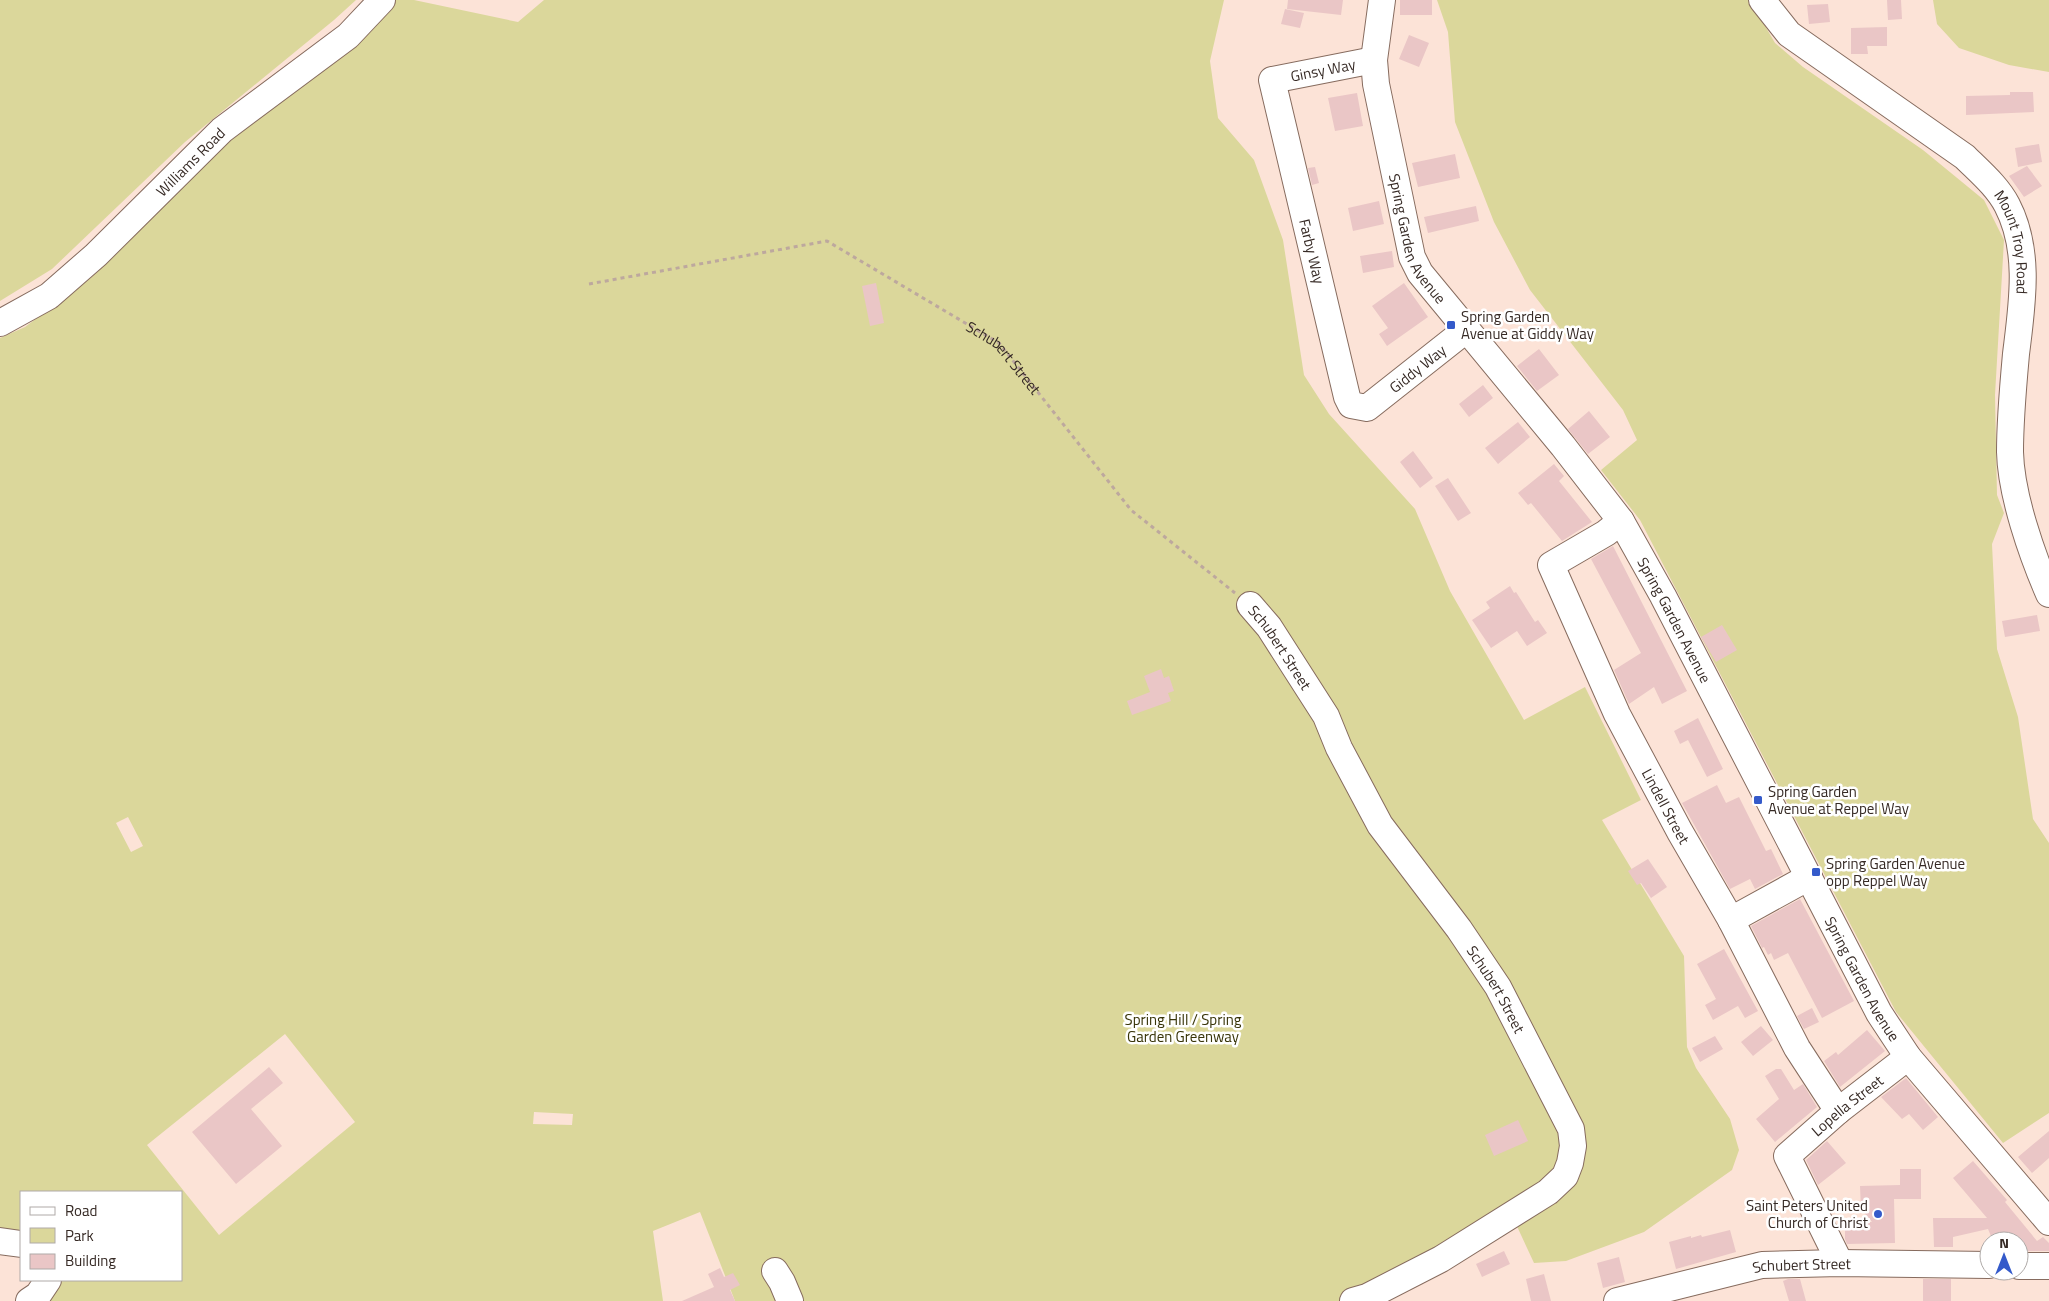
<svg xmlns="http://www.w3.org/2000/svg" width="2049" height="1301" viewBox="0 0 2049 1301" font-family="'Titillium Web',sans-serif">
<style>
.green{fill:#dbd79b;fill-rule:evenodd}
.building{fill:#eac6c6}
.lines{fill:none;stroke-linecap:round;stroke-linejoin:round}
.minor-casing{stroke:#866b5e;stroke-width:28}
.path{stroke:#bda89e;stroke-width:3;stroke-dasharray:4 4;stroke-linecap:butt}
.minor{stroke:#fff;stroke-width:26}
.poi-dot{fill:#345aca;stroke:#fff;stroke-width:2}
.labels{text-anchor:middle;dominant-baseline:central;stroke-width:5;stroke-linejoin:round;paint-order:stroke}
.street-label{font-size:15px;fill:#362a25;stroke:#fff}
.poi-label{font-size:15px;fill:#362a25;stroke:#fff;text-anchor:start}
.park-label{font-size:15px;fill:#383408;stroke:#fff}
</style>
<rect width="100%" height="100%" fill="#fce3d7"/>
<path class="green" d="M0 0H356L334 20 185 142 52 269 0 301Z
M396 0H414L518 22 544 0H1224L1210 61 1218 118 1254 160 1283 240 1304 375 1329 414 1415 509 1450 591 1524 720 1585 687 1641 800 1602 820 1684 956 1687 1047 1696 1068 1730 1119 1739 1150 1732 1170 1644 1232 1566 1261 1534 1263 1515 1222 1367 1301H735L700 1212 653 1231 663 1301H43L59 1280H181V1192H21V1236L0 1232V338L25 327 93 276 201 164 360 36ZM128 817 143 846 131 852 116 823ZM285 1034 355 1122 219 1235 147 1145ZM534 1112 573 1114 572 1125 533 1124Z
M1437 0H1750L1775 43 1803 67 1923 150 1984 200 2004 240 1995 395 1997 495 2004 513 1992 544 1997 649 2018 717 2033 819 2049 843V1113L2003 1143 1896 1012 1640 520 1601 470 1637 440 1623 410 1530 290 1494 222 1455 122 1448 32Z
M1933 0H2049V72L2009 65 1959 48 1937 24Z"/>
<path class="building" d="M1288 0H1343L1341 15 1287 9Z
M1400 0H1432V15H1400Z
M1887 0H1901L1902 19 1888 20Z
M1828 4 1830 22 1809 24 1807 5Z
M1285 9 1304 13 1300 28 1281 24Z
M1887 27V46H1867L1868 54H1851V28Z
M1409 35 1429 43 1419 67 1399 59Z
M2010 92H2033L2034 112 1966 115V96L2010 95Z
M1357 93 1363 126 1335 131 1328 98Z
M2039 144 2042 162 2018 167 2015 148Z
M1455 154 1460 178 1418 187 1412 163Z
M2027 166 2042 186 2024 197 2009 176Z
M1315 167 1319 183 1312 185 1308 168Z
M1379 201 1384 224 1353 231 1348 208Z
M1476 206 1479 221 1428 233 1424 217Z
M1392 251 1394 267 1363 273 1360 256Z
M876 283 884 323 870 326 862 286Z
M1404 283 1428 317 1387 346 1379 334 1388 328 1372 306Z
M1539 349 1559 375 1537 391 1517 366Z
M1483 385 1493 398 1469 417 1459 404Z
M1589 411 1610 437 1588 454 1568 429Z
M1518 422 1530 437 1498 464 1485 448Z
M1413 451 1433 478 1420 488 1400 462Z
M1554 464 1564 476 1559 481 1592 522 1562 541 1531 503 1528 505 1518 493Z
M1448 478 1471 513 1458 521 1435 486Z
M1613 546 1687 691 1662 704 1654 687 1629 704 1614 670 1641 653 1591 559Z
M1510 586 1514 593 1516 592 1535 622 1538 620 1547 633 1527 646 1517 631 1491 648 1472 620 1490 608 1486 602Z
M2037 615 2040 631 2005 637 2002 621Z
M1722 625 1737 650 1716 662 1701 637Z
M1161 669 1164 678 1169 676 1174 691 1168 693 1171 701 1132 715 1127 701 1150 692 1144 676Z
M1698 718 1723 769 1707 777 1688 740 1680 744 1674 731Z
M1717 785 1726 803 1739 797 1766 851 1771 849 1783 874 1755 889 1750 879 1730 889 1682 803Z
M1648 859 1667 887 1651 898 1641 883 1637 885 1628 871Z
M1800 899 1854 1001 1822 1018 1788 953 1774 960 1771 953 1768 955 1764 947 1762 948 1751 926Z
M1724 949 1758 1011 1745 1018 1738 1006 1713 1020 1705 1005 1716 999 1697 964Z
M1812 1008 1819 1022 1804 1029 1797 1016Z
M1761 1026 1773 1040 1753 1056 1741 1042Z
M1867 1030 1885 1051 1840 1087 1824 1061 1836 1052 1838 1055Z
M1715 1036 1723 1049 1700 1062 1692 1048Z
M269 1067 283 1083 251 1109 282 1146 236 1184 192 1132Z
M1776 1069H1781L1794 1090 1803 1084 1817 1107 1775 1142 1756 1119 1779 1099 1765 1076Z
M1906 1078 1938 1117 1923 1130 1909 1114 1902 1119 1881 1097Z
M1518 1120 1528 1141 1494 1156 1485 1135Z
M2049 1131V1158L2032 1173 2018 1157Z
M1827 1141 1846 1163 1818 1185 1806 1160Z
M1973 1161 2007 1200 2005 1202 2037 1241 2043 1237 2049 1243V1251H2020L2025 1248 2019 1241H1993L1988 1229 1953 1237V1247H1934L1933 1218H1987L1953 1178Z
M1900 1169H1921V1199H1894L1895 1243 1847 1244 1845 1239V1222H1872L1861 1209 1860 1186 1900 1185Z
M1730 1230 1736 1252 1676 1269 1669 1242 1691 1236V1238L1701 1235 1702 1237Z
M1504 1251 1510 1264 1482 1277 1476 1264Z
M1619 1257 1625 1282 1603 1288 1597 1263Z
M720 1268 724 1277 733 1273 740 1285 730 1290 735 1301H682L714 1287 708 1274Z
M1544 1274 1551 1301H1531L1526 1279Z
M1788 1279H1800L1806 1301H1789L1783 1281Z
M1923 1279H1951V1301H1923Z"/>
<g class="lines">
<defs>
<g id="minor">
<path id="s2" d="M1382 0 1374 60 1376 84 1412 257 1420 273 1563 446 1621 521 1663 596 1879 1013 1908 1057 2049 1222"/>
<path id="s3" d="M1762 0 1789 34 1965 157C1980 172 1997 186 2007 205 2031 251 2022 305 2016 354 2013 387 2010 419 2010 452 2011 495 2032 555 2049 594"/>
<path id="s4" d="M1374 60 1272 80 1347 397 1351 405 1367 408 1467 329"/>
<path id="s5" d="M0 323 49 296 96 255 222 130 348 36 382 0"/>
<path id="s6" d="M1621 521 1606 533 1551 565 1617 714 1680 832 1731 920 1797 1048 1838 1111"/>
<path id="s7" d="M1250 605 1269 627 1326 716 1339 748 1380 825 1459 929 1498 987 1571 1129 1573 1146 1570 1163 1565 1176 1548 1192 1441 1259 1367 1297 1353 1301"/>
<path d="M1731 920 1809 877"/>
<path d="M0 1241 21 1244"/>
<path id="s8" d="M1840 1263 1787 1156 1838 1111 1908 1057"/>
<path d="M2019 1266H2049"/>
<path d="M775 1271 782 1282 790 1301"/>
<path d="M29 1301 38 1295 48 1280"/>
<path id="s9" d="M1617 1301 1762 1265 1840 1263 1989 1265"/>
</g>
</defs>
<use href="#minor" class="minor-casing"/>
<path class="path" id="s1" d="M589 284 827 241 999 343 1131 510 1235 593"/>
<use href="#minor" class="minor"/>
</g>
<g class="poi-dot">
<rect x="1446" y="320" width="10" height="10" rx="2.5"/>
<rect x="1753" y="795" width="10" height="10" rx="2.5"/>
<rect x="1811" y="867" width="10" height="10" rx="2.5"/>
<circle cx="1878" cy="1214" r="5"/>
</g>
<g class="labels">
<g class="street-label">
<text transform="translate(1323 70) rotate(-11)">Ginsy Way</text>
<text stroke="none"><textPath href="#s5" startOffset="251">Williams Road</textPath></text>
<text stroke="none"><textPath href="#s2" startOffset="246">Spring Garden Avenue</textPath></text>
<text stroke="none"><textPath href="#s3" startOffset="360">Mount Troy Road</textPath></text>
<text stroke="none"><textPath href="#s4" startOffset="280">Farby Way</textPath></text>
<text stroke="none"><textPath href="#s1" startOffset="455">Schubert Street</textPath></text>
<text stroke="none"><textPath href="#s4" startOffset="519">Giddy Way</textPath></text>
<text stroke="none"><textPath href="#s2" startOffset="711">Spring Garden Avenue</textPath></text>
<text stroke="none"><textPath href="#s7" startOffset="52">Schubert Street</textPath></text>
<text stroke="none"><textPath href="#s6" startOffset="350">Lindell Street</textPath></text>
<text stroke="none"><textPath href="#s2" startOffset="1116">Spring Garden Avenue</textPath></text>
<text stroke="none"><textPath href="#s7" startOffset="458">Schubert Street</textPath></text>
<text stroke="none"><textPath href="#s8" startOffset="198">Lopella Street</textPath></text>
<text stroke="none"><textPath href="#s9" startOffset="189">Schubert Street</textPath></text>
</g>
<g class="poi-label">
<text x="1461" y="316">Spring Garden<tspan x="1461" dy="17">Avenue at Giddy Way</tspan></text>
<text x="1768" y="791">Spring Garden<tspan x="1768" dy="17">Avenue at Reppel Way</tspan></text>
<text x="1826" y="863">Spring Garden Avenue<tspan x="1826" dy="17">opp Reppel Way</tspan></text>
<text x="1868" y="1205" text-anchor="end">Saint Peters United<tspan x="1868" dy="17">Church of Christ</tspan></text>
</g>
<g class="park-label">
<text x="1183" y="1019">Spring Hill / Spring<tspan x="1183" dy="17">Garden Greenway</tspan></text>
</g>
</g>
<rect x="20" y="1191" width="162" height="90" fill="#ffffff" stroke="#afaaa8"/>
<rect x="30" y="1207" width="25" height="8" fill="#ffffff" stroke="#afaaa8"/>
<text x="65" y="1216" font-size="15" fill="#362a25">Road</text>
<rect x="30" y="1228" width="25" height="15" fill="#dbd79b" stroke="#afaaa8"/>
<text x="65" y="1241" font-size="15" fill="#362a25">Park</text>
<rect x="30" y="1254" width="25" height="15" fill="#eac6c6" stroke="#afaaa8"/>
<text x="65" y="1266" font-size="15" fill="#362a25">Building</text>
<g transform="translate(2004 1256)"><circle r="24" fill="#ffffff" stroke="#afaaa8"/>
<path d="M0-4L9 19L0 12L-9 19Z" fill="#345aca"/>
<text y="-8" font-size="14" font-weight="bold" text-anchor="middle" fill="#362a25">N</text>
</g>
</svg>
